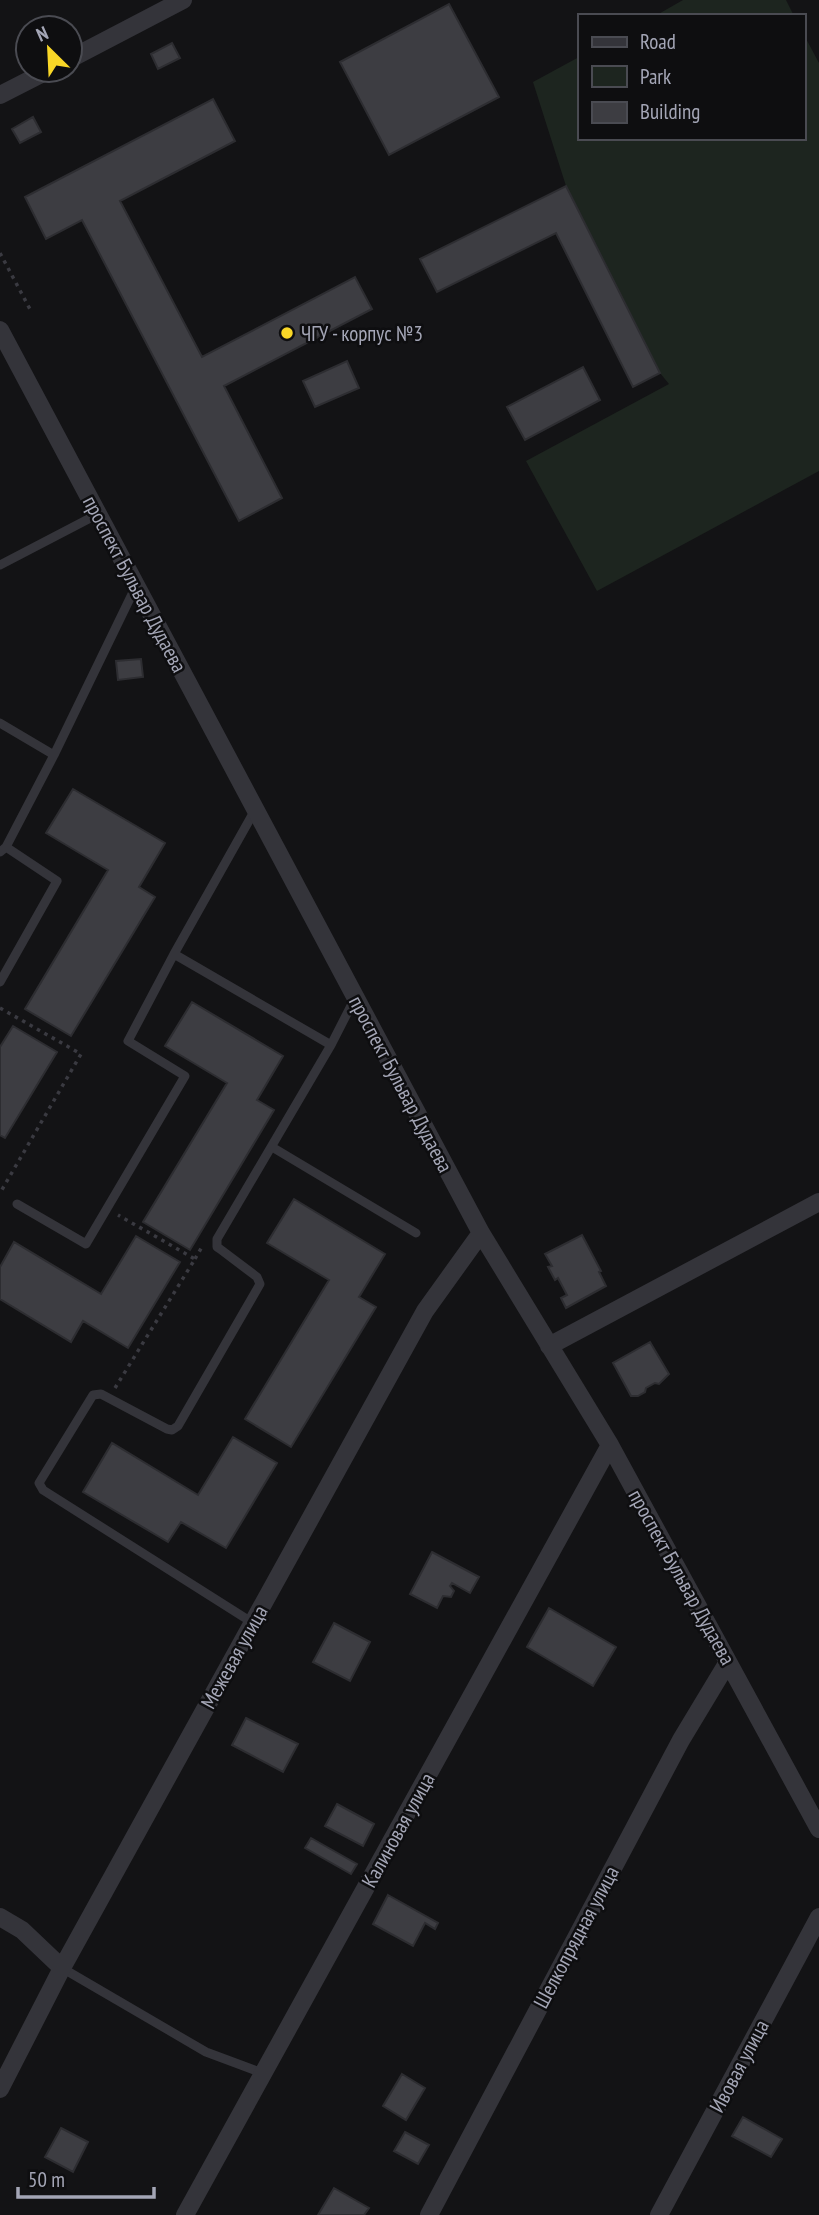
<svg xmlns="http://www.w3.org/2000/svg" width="819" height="2215" viewBox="0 0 819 2215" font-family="'PT Sans Narrow',sans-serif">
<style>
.green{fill:#1d251f}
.building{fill:#3d3d42;stroke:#2d2d31;stroke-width:2}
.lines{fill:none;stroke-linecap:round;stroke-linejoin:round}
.path{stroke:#3a3a41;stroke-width:3.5;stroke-dasharray:3.5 5;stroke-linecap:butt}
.lane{stroke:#34343a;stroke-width:9}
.street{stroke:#34343a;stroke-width:18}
.poi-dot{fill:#f9d727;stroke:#0e0e10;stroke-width:2.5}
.labels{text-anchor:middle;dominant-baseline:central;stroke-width:5;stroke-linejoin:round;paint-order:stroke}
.poi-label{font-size:21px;fill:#a4a6b6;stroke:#0e0e10;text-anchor:start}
.street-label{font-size:21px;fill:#a4a6b6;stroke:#0e0e10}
</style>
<rect width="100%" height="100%" fill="#131315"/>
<path class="green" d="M683 0H786L794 16H655Z
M803 33 819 63V471L597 591 526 461 669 384 660 373 566 186 533 82 579 57V138H803Z"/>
<path class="building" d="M449 4 499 97 389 155 340 62Z
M172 43 180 58 158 69 151 54Z
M213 99 235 141 120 201 202 357 355 277 372 309 224 386 282 498 239 521 82 220 46 239 25 197Z
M33 117 41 132 20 143 12 129Z
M566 186 660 373 633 387 556 233 437 292 420 259Z
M347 361 359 388 315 407 303 381Z
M583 367 600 400 525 440 507 407Z
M141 659 143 677 118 680 116 661Z
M73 789 165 843 139 887 155 897 71 1036 25 1009 108 870 46 833Z
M192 1002 283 1056 257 1100 274 1110 190 1250 143 1222 227 1083 165 1046Z
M13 1026 57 1052 5 1138 0 1135V1047Z
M294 1199 385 1254 359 1297 376 1307 291 1447 245 1419 329 1280 267 1243Z
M582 1235 601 1271 599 1272 606 1286 566 1308 561 1298 567 1295 558 1278 555 1280 548 1267 552 1266 545 1254Z
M136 1236 180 1262 128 1348 83 1321 71 1342 0 1299V1267L14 1242 101 1294Z
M650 1342 669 1374 659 1384 655 1383 646 1388 645 1392 638 1396H631L613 1363Z
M233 1437 277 1463 226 1548 181 1522 168 1542 83 1492 112 1443 198 1495Z
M432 1552 479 1577 470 1593 452 1583 450 1586 454 1591 451 1597 443 1596 437 1608 410 1594Z
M549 1608 616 1647 593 1686 527 1647Z
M334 1623 370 1642 350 1681 313 1662Z
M246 1718 298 1744 283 1772 232 1745Z
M337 1804 374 1824 363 1846 325 1826Z
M311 1838 357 1864 351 1874 305 1848Z
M388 1895 438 1923 435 1929 425 1923 413 1946 373 1924Z
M402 2074 425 2088 406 2120 383 2106Z
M743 2117 782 2139 771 2157 732 2136Z
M61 2128 88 2142 73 2172 45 2157Z
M405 2132 429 2145 418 2164 394 2151Z
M334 2188 369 2208 364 2215H318Z"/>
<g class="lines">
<path class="path" d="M0 253 31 311
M0 1008 81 1054 0 1193
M195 1259 203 1245
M115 1388 195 1259 118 1215"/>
<path class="lane" d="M0 565 98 514
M0 723 54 755 135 588
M0 852 6 847 54 755
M174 954 331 1045
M0 982 57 881 6 847
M272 1147 416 1233
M17 1204 86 1244 185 1076 128 1041 174 954 255 810
M253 1623 43 1490 39 1483 93 1395 101 1394 167 1429 172 1430 178 1426 260 1284 257 1277 220 1249 217 1247V1239L331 1045 355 998
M62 1968 206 2052 265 2074"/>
<path class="street" d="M70 59 183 0
M0 95 49 70
M0 330 481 1233 610 1445 819 1829
M549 1346 819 1202
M0 1917 22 1930 62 1968
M0 2089 62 1968 425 1311 481 1233
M185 2215 610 1445
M429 2215 681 1740 728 1662
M659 2215 819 1917"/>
</g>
<circle class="poi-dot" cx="287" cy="333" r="7"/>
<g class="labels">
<g class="poi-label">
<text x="301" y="333">ЧГУ - корпус №3</text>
</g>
<g class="street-label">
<text transform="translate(135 584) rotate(62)">проспект Бульвар Дудаева</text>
<text transform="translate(401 1084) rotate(62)">проспект Бульвар Дудаева</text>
<text transform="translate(682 1577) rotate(61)">проспект Бульвар Дудаева</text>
<text transform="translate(234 1657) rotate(-61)">Межевая улица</text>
<text transform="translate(398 1830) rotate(-61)">Калиновая улица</text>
<text transform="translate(576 1937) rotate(-62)">Шелкопрядная улица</text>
<text transform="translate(739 2066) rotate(-62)">Ивовая улица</text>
</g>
</g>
<rect x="578" y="14" width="228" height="126" fill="#0e0e10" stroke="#4a4b52" stroke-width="2"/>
<rect x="592" y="37" width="35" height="10" fill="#34343a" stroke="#4a4b52" stroke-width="2"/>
<text x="640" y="49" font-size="21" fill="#a4a6b6">Road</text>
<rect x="592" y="66" width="35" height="21" fill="#1d251f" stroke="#4a4b52" stroke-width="2"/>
<text x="640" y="84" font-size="21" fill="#a4a6b6">Park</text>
<rect x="592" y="102" width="35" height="21" fill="#3d3d42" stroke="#4a4b52" stroke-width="2"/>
<text x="640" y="119" font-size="21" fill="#a4a6b6">Building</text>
<g transform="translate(49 49) rotate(336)"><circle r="33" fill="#0e0e10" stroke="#4a4b52" stroke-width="2"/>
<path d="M0-5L12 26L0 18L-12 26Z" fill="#f9d727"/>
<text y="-10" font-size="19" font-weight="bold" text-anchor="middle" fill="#a4a6b6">N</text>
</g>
<path d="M18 2187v10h136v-10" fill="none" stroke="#a4a6b6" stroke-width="3.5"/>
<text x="28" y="2187" font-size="21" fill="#a4a6b6" stroke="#0e0e10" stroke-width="5" paint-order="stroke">50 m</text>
</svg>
